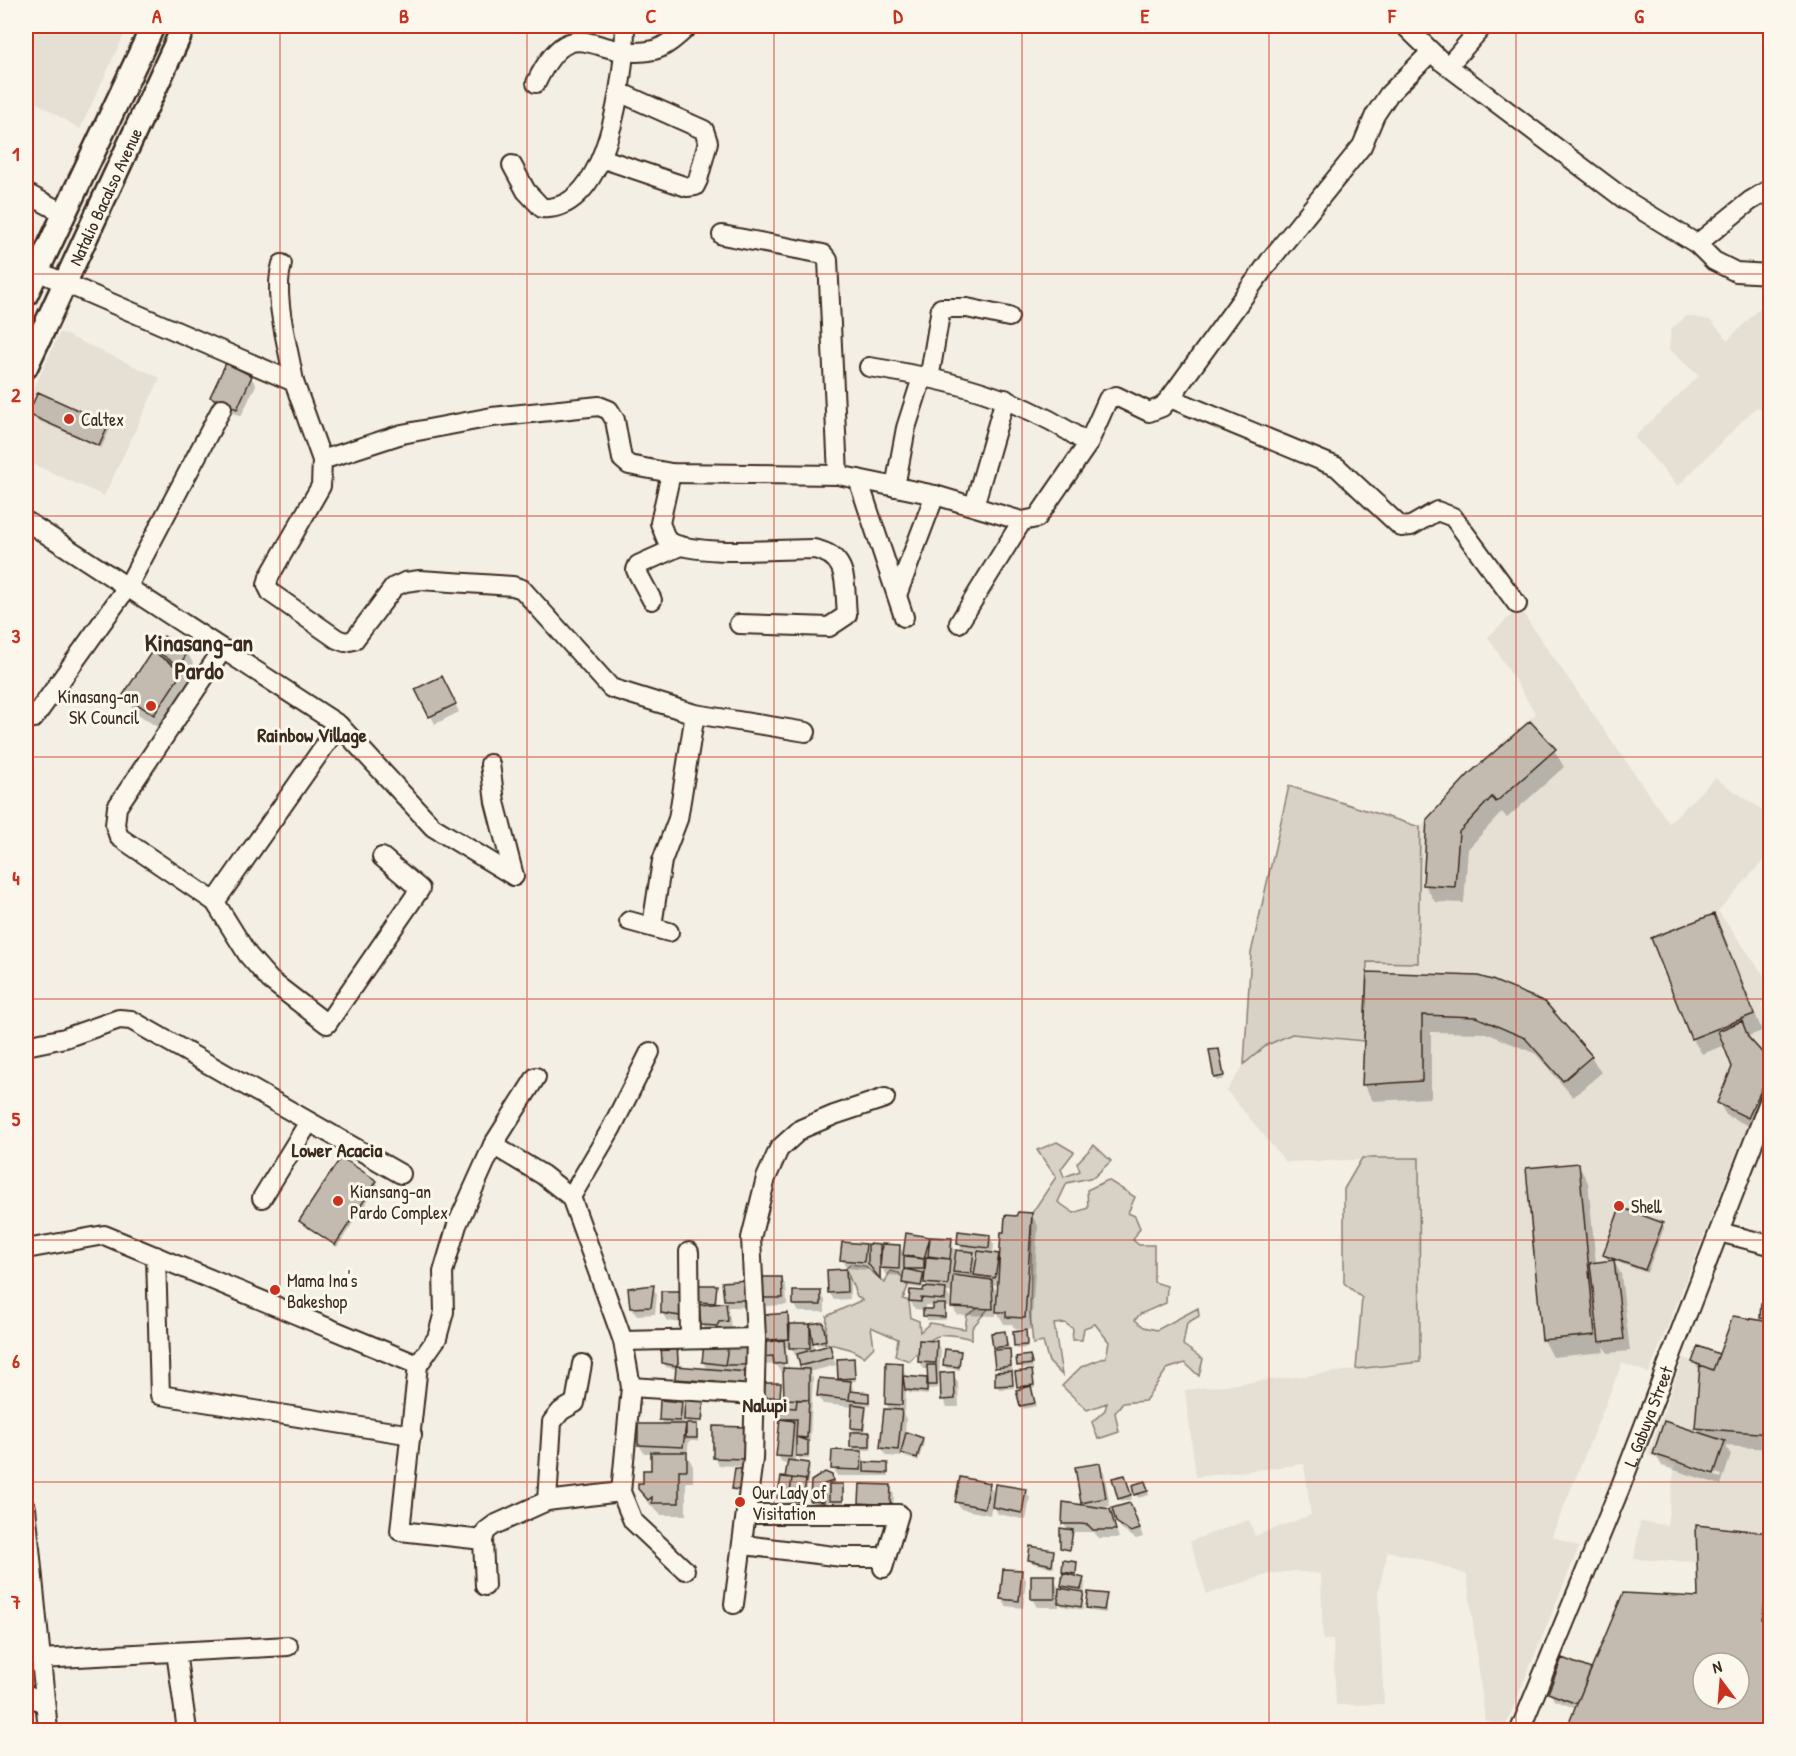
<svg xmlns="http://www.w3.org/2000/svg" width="1796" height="1756" viewBox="0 0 1796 1756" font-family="'Patrick Hand',sans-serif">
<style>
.built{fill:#e5dfd4;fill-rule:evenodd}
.green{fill:#d8d1c6;stroke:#8a7e72;stroke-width:1.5}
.shadow{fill:#0003;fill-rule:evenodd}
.building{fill:#c3bbb0;stroke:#3b2a1e;stroke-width:1.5;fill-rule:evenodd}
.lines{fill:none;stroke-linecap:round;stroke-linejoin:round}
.minor-casing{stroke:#3b2a1e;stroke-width:22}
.major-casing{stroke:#3b2a1e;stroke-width:27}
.minor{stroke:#fbf7ec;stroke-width:18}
.major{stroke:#fbf7ec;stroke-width:22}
.grid{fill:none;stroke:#c8321e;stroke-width:1.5;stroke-opacity:0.55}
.poi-dot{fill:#c8321e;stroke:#fbf7ec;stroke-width:2}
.labels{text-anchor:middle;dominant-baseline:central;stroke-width:6;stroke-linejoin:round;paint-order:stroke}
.street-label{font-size:18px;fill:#3b2a1e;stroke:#fbf7ec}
.poi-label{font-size:18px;fill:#3b2a1e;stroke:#fbf7ec;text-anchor:start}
.neighbourhood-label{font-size:20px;font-weight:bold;fill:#3b2a1e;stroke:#fbf7ec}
.district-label{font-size:24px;font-weight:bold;fill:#3b2a1e;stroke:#fbf7ec}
.neatline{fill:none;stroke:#c8321e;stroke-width:2}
.grid-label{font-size:20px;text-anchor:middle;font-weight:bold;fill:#c8321e}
</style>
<rect width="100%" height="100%" fill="#f3efe4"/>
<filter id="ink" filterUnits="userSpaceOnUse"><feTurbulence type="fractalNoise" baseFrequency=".0167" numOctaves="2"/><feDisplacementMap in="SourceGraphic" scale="12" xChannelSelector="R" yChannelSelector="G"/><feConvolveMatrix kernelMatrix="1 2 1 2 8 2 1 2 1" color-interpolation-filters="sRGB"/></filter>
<g filter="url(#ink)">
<path class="built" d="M26 26H128L80 129 26 96Z
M1763 285 1770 286V414L1756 407 1678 486 1634 437 1699 376 1669 349 1671 329 1687 316 1710 320 1728 340 1760 308Z
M60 332 160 378 104 496 26 461V406Z
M1519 608 1669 823 1715 778 1770 815V853L1718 911 1770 984 1761 1008 1770 1011V1069L1649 1373 1622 1363 1552 1536 1579 1547 1505 1727 1485 1720 1467 1575 1428 1561 1388 1551 1378 1592 1384 1704 1336 1705 1333 1640H1323L1321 1574 1294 1571 1269 1574 1207 1594 1190 1541 1249 1520 1255 1536 1311 1515 1304 1464 1196 1477 1185 1390 1420 1362 1418 1158 1286 1162 1227 1091 1244 1064 1268 1045 1292 1034 1363 1041 1367 962 1418 963 1420 827 1467 774 1536 714 1488 637Z
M1733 1316 1770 1322 1768 1532 1770 1533V1576L1763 1619 1770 1622V1730H1566L1623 1593 1698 1596 1697 1562 1634 1559 1640 1522 1667 1525 1675 1465 1648 1455 1683 1358 1713 1370ZM1703 1663H1739V1699H1703Z"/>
<path class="green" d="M1289 786 1420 827 1418 963 1367 962 1364 1041 1292 1034 1267 1045 1244 1064 1251 953Z
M1057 1142 1074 1152 1061 1169 1064 1177 1080 1171 1077 1163 1094 1145 1111 1161 1094 1177 1067 1183 1058 1202 1074 1213 1088 1208 1087 1190 1108 1180 1135 1197 1128 1213 1135 1216 1140 1228 1133 1240 1139 1245H1154V1282L1167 1286 1166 1303 1140 1314 1135 1320 1144 1327 1157 1330 1198 1308 1199 1316 1187 1323 1183 1345 1203 1359 1199 1376 1185 1363 1167 1369 1145 1401 1122 1403 1115 1413 1119 1432 1098 1439 1092 1422 1105 1410 1107 1403 1087 1410 1062 1386 1081 1367 1106 1357 1109 1342 1095 1324 1084 1328 1082 1340H1072L1073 1329 1065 1323 1054 1324 1062 1375 1049 1362 1043 1342 1033 1344 1030 1315 1032 1213 1056 1177 1037 1150Z
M1362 1158H1419L1420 1362 1356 1369 1362 1298 1344 1283V1189Z
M850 1264 865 1266 885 1283 890 1271 899 1273 908 1286 903 1299 909 1301 911 1318 919 1321 920 1332 930 1323 965 1329 967 1315 982 1306 988 1309 972 1328V1339C936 1330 934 1334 910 1361L895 1356 898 1339 871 1327 874 1347 864 1357 850 1349 825 1343 827 1316 862 1300 857 1296 846 1269Z"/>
<path class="shadow" d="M251 377 256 385 241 416 216 405 212 397Z
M29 414 108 425 110 429 101 448 31 417Z
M157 650 187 653 197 669 188 683 191 689 163 731 135 712 125 695 162 660Z
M446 685 459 712 435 724 417 689Z
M1554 750 1564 767 1507 818 1502 812 1468 849 1464 903 1435 902 1425 885 1429 820Z
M1714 916 1723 932 1762 1031 1749 1036 1770 1063V1097L1755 1129 1726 1115 1719 1103 1733 1067 1725 1045 1702 1054 1692 1038Z
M1369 973 1591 1056 1601 1073 1573 1097 1536 1054 1486 1033 1431 1032V1098L1373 1101 1363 1084Z
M1220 1054 1224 1079 1217 1081 1215 1077Z
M1578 1165 1588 1182 1596 1264 1614 1262 1621 1274 1630 1351 1608 1353 1603 1346 1604 1352 1553 1357 1544 1340Z
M376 1182 378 1185 337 1247 301 1221Z
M1031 1214 1038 1226 1031 1330 1015 1329 1012 1324H1004L996 1310V1316L957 1315 953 1307 954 1293 946 1292 950 1298 949 1307H945L946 1320H927L925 1311H934L935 1306 925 1305V1310L915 1309 910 1301 925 1289 905 1286 904 1276 886 1275 881 1267V1279L869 1263 868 1270 846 1268 842 1260 865 1245 869 1253 879 1246 883 1252 899 1246 904 1254 908 1234 951 1240 955 1252 963 1253 959 1244 989 1236 994 1244 993 1254 998 1255 1000 1260 1005 1234 1017 1218ZM972 1253 979 1254 978 1262ZM922 1272H927L926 1279ZM924 1281 929 1289 923 1288ZM993 1285H999L998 1294Z
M1662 1224 1664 1228 1647 1273 1606 1258 1604 1254Z
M845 1271 850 1278V1299L834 1300 829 1292Z
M781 1278 786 1286 787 1305 766 1306 761 1298Z
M747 1282 753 1307H727L732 1328 723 1329 722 1333 707 1332 702 1324 700 1302 716 1286 717 1305 728 1304 725 1299Z
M653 1287 657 1295 655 1314 636 1315 631 1307Z
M820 1293 825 1300V1312H799L794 1304Z
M690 1301 691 1324 667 1321 662 1313Z
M1762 1304 1770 1305V1449L1726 1446 1731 1455 1721 1485 1662 1466 1655 1454 1701 1435 1697 1428 1701 1371 1693 1362 1720 1356 1764 1322 1762 1318ZM1662 1455 1722 1475 1721 1478 1662 1458Z
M787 1315 792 1326 824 1327 826 1344 817 1345 814 1340V1351L829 1347 836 1365 809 1372 813 1378 809 1459H800L796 1452 795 1463 808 1464 810 1468 804 1505 780 1501 778 1498 789 1464 782 1463 778 1455 782 1408 791 1409 785 1399 784 1371H780L775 1364 767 1365 762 1357 769 1343 767 1339ZM790 1346 795 1355H799L805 1370H789L786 1347ZM783 1348H786L788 1370H785Z
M1025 1332 1028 1348 1017 1349 1015 1345Z
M1004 1333 1011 1354 1012 1370H1009L1014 1388 999 1389 997 1386 1000 1373 994 1348Z
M936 1342 941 1350 938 1388 928 1389V1395L909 1393 906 1389 905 1412H902L906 1419 905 1434 922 1439 924 1443 918 1461 905 1457 903 1453 902 1457 886 1456 882 1448 890 1411 886 1403 902 1364 906 1378 929 1380 928 1369H924L919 1361Z
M678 1348 680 1368 708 1371 703 1362 750 1349 755 1372H745L750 1381 749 1398 681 1387 677 1379V1369L666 1367 664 1363Z
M960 1352V1370L946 1368 944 1365Z
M1030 1357 1033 1368 1021 1369 1018 1358Z
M853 1360 856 1381 850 1382 855 1393 868 1394 870 1398V1405L864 1404 867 1410 864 1434H870L872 1437 871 1450H860L866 1464 888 1465 889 1476H837L833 1468 855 1452 852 1447 856 1434 852 1428 853 1407 823 1404 818 1396 841 1382 839 1378Z
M1031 1371 1035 1388H1031L1036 1406 1023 1409 1019 1386Z
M953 1374 958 1382 959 1407H947L943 1399Z
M780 1385 782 1400H765L763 1397Z
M703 1402 704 1419H685L684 1426H689L686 1421 704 1422 695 1423 698 1429V1441H689L687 1455 693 1466V1482H686V1515H661L647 1502 640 1489 652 1472V1453H644L639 1445 664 1425 660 1419 681 1404 686 1412Z
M745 1429 748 1467 719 1465 714 1457Z
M1099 1464 1104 1472 1110 1506 1098 1508 1110 1510 1119 1538H1099L1094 1532H1072V1548L1062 1547 1068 1531 1064 1524 1085 1507 1082 1502Z
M831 1476 836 1485H842L844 1489V1504H832L828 1496V1509H816L812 1501 813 1481Z
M1114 1479 1126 1480 1132 1499 1121 1502Z
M1145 1483 1149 1495 1138 1498 1133 1486Z
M989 1485 995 1495 1025 1490 1030 1498 1026 1520 998 1514 992 1503 990 1515 961 1509 956 1502Z
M890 1487 894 1495 893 1512 865 1511 860 1503Z
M1129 1505 1134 1512 1143 1537 1136 1539 1122 1530 1117 1521Z
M1698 1527 1770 1534V1730H1568L1577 1709 1554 1700 1550 1693 1590 1670 1592 1673 1699 1598ZM1703 1663H1739V1699H1703Z
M1053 1551 1054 1568 1032 1563 1030 1560Z
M1076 1563 1077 1578 1085 1582 1083 1610 1062 1606 1059 1602V1607H1037L1032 1599 1054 1577 1059 1590 1065 1591 1062 1586 1063 1572Z
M1021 1572 1026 1580 1023 1608 1006 1606 1001 1598Z
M1106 1595V1613L1090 1611 1088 1608Z"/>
<path class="building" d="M226 363 252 376 237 409 210 397Z
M38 392 109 424 99 446 28 414Z
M164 636 188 652 179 666 155 650Z
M152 651 183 671 154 715 123 695Z
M442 676 456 704 429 717 415 689Z
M1530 721 1556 749 1496 802 1492 797 1459 832 1455 887 1423 885 1427 819 1470 773Z
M1714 914 1754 1014 1691 1039 1651 938Z
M1367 972 1478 976 1492 980 1545 1002 1592 1056 1563 1081 1525 1038 1476 1017 1422 1015V1081L1362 1085Z
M1742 1021 1748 1037 1770 1061V1071L1748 1118 1717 1103 1732 1067 1718 1031Z
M1219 1049 1224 1076 1214 1078 1209 1050Z
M341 1157 377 1181 335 1245 299 1221Z
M1579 1163 1595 1335 1542 1340 1526 1168Z
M1620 1207 1663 1223 1645 1270 1603 1255Z
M1018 1212 1032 1213 1025 1318 1006 1317V1312H996L1001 1232H1004L1005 1215 1016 1216Z
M958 1231 990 1235 989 1248 957 1244Z
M906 1233 930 1237 924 1259 903 1255Z
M930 1237 952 1238 950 1259 928 1256Z
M842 1242 866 1244 864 1262 840 1260Z
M868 1244 880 1245V1279L868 1264Z
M882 1244 900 1245 899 1269 880 1268Z
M956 1250 974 1252 971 1274 953 1272Z
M978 1251 999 1254 995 1278 974 1275Z
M904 1257 924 1259V1269H904Z
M926 1257 950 1259 948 1285 924 1283Z
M1614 1260 1624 1339 1599 1342 1590 1263Z
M846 1269 847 1292 828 1293 827 1270Z
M904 1269 924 1273 921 1286 902 1283Z
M953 1275 992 1280 993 1309 951 1307Z
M759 1277H782L783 1298H760Z
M748 1280 749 1300H724L722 1282Z
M654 1285 651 1307 630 1308 628 1288Z
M699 1285H717L715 1303 698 1302Z
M924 1287 946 1289 945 1300 921 1298V1302L909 1301 910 1290 923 1291Z
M661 1291H686L687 1317 661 1313Z
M793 1291H821V1305H793Z
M726 1303 728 1321 719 1322 717 1326 701 1325 699 1305Z
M1761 1303H1770V1319L1760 1318Z
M933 1304H945V1317L923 1316V1309H933Z
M788 1313 789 1339 765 1340 764 1315Z
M1733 1316 1770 1322V1434L1695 1428 1700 1365 1713 1370Z
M823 1322 826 1340 813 1343 810 1324Z
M790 1324H810V1348H789Z
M1026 1330 1027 1345 1014 1346 1013 1332Z
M1005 1331 1007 1346 993 1348 991 1333Z
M784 1340 786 1363 774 1364 773 1356 761 1357 759 1343Z
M919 1340 937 1341 936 1363 918 1362Z
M677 1343 678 1363 676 1366 662 1363 661 1344Z
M704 1344 728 1347 725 1365 702 1362Z
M830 1345 833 1357 800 1366 797 1354Z
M1698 1346 1719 1354 1713 1370 1692 1362Z
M728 1347H751V1365H725Z
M945 1349 961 1351 959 1367 943 1365Z
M1010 1349 1011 1366 995 1368 993 1350Z
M1030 1355 1032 1364 1017 1366 1016 1357Z
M854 1358 855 1378 838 1379 837 1359Z
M886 1362 903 1363 902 1405 885 1404Z
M927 1365H936L937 1385H928Z
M676 1366 747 1372 745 1391 716 1389 715 1382 675 1379Z
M783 1368 809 1369V1400L784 1399Z
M1032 1370 1034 1385 1017 1387 1015 1372Z
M1012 1371 1013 1385 995 1386V1372Z
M954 1372 955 1399 941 1400 940 1373Z
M903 1376 927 1378V1392L905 1390Z
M819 1378 851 1381 849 1400 817 1396Z
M762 1383H781L780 1397H762Z
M1031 1386 1035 1403 1020 1406 1016 1390Z
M850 1391 869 1393V1402L849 1400Z
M660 1400 682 1402 680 1421 659 1420Z
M685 1400H704L702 1421 684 1420Z
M797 1400H809L807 1438 796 1437 797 1419H780L781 1407 796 1408Z
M852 1404 866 1406 863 1429 851 1428Z
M884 1409 902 1410 898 1450 880 1448Z
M780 1419 794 1421 791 1457 776 1456Z
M1664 1421 1725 1441 1714 1474 1653 1454Z
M638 1424H686L683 1447 638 1445Z
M686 1424H697V1438H686Z
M713 1426 746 1427 745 1459 713 1458Z
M850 1432H870V1447H850Z
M906 1432 923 1438 917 1458 901 1453Z
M796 1437 808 1441V1456H796Z
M832 1450 862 1451 861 1470 831 1469Z
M651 1452H687V1470H679V1503H652V1497L648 1500 638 1489V1483H643V1470H651Z
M788 1460 809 1463 806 1480 785 1477Z
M864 1462 888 1463V1473L864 1472Z
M1100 1463 1106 1498 1081 1503 1075 1467Z
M735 1468 748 1470 745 1491 732 1489Z
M825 1472 832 1475 833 1481 824 1484V1502L810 1501 811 1481Z
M1125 1475 1131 1495 1118 1499 1112 1478Z
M781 1477 792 1478 789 1500 777 1498Z
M960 1477 990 1483 985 1508 955 1502Z
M792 1478 806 1480 803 1502 789 1500Z
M1145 1481 1148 1491 1134 1495 1132 1485Z
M829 1484H843V1501H829Z
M860 1484 891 1485 890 1505 859 1503Z
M995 1484 1026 1489 1022 1513 992 1507Z
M1063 1502 1110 1509 1116 1530H1093L1088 1525 1081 1524H1062Z
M1130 1503 1140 1529 1131 1532 1116 1522 1112 1508Z
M1696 1525 1770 1533V1576L1762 1619 1770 1622V1730H1566L1623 1593 1698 1597ZM1703 1663H1739V1699H1703Z
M1060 1528 1073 1530 1070 1550 1060 1548Z
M1030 1546 1054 1550 1052 1565 1028 1560Z
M1063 1560 1077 1562 1076 1574 1062 1572Z
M1003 1569 1022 1570 1019 1601 1000 1599Z
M1063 1573 1084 1578 1081 1589 1061 1586Z
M1031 1575H1055V1599H1031Z
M1059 1588 1084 1592 1081 1607 1058 1603Z
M1088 1592 1107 1594 1104 1610 1086 1608Z
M1562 1658 1591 1669 1577 1704 1548 1693Z"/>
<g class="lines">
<defs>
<g id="minor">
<path d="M1405 26 1441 61 1627 201 1697 244 1714 261 1736 272 1770 274"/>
<path d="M1448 66 1483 26"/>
<path d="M536 83C573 5 595 63 654 50 667 47 679 34 689 26"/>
<path d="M601 158 687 187 695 186 698 180 708 142 704 130 619 92"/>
<path d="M512 165 526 191 542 208C609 213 625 73 625 26"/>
<path d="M26 193 65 214"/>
<path d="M722 235 823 254 828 260 838 475"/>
<path d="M1697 244 1750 201 1770 189"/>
<path d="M282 264C272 296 289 348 294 382"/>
<path d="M37 271 294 382 322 460 321 486 269 577 267 585 271 593 337 639 345 642 354 640 394 587 405 582 420 580 513 586 522 589 611 688 695 714 806 732"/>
<path d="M869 367C947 379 1023 397 1088 444"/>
<path d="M1170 398 1337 467 1401 527 1411 526 1437 511 1453 517 1517 604"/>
<path d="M322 460 402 434 492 417 599 406 609 410 615 420 622 459 629 465 671 473 838 475 935 495 1022 521 1037 518 1088 444 1108 399 1116 396 1149 412 1162 407 1170 398 1271 259 1362 146 1375 115 1389 94 1431 52"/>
<path d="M671 473 660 523 667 541C698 557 777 549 814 549 850 556 844 584 847 615L829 627 739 624"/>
<path d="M858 479 904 617"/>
<path d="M895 487 906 428 919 387 931 368 941 308H967L1009 317"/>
<path d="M974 506 1005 399"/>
<path d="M26 521 339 725 433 827 514 876"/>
<path d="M897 595 935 495"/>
<path d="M652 600 636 570 638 565 678 547"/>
<path d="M959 623 1022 521"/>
<path d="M223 649 117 807 115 825 119 837 215 902 248 955 270 980 327 1024 420 889 382 857"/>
<path d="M34 718 128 586 222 408"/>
<path d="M490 764 495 802 514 876"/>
<path d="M215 902 339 725"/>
<path d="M629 921 669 932"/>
<path d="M652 926 662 861 678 819 695 714"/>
<path d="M26 1046 65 1038 119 1019 131 1020 401 1174"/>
<path d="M493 1145 543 1175 571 1197 623 1341 631 1387 621 1492 633 1521 685 1570"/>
<path d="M571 1197 611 1129 650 1052"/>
<path d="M262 1198 309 1122"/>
<path d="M1719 1232 1770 1245"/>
<path d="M26 1249 104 1235 418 1365"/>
<path d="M689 1252 690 1339"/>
<path d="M156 1256 160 1395 412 1435"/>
<path d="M623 1341 756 1338"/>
<path d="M631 1387 755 1395"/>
<path d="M547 1501 552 1422 561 1411 575 1403 582 1364"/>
<path d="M26 1508 48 1730"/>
<path d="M747 1514H899L883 1568"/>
<path d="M483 1540 400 1531 418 1365 437 1338 444 1312 443 1272 457 1225 493 1145 536 1077"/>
<path d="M744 1545 842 1557H886"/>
<path d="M485 1586 483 1540 486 1531 494 1525 547 1501 621 1492"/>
<path d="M734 1604 753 1459 756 1338 751 1238 766 1178 779 1149 801 1129 834 1115 885 1098"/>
<path d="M176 1652 187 1730"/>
<path d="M40 1659 288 1646"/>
<path d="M26 1694 45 1704"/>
<path id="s1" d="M1520 1730 1620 1488 1770 1099"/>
</g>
<g id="major">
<path d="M26 295 153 26"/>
<path id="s2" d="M26 367 184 26"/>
</g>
</defs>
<use href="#minor" class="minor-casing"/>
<use href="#major" class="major-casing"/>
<use href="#minor" class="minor"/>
<use href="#major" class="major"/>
</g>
</g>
<path class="grid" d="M280 26V1730M527 26V1730M774 26V1730M1022 26V1730M1269 26V1730M1516 26V1730M26 274H1770M26 516H1770M26 757H1770M26 999H1770M26 1240H1770M26 1482H1770"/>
<g class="poi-dot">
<circle cx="69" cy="419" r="6"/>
<circle cx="151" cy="706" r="6"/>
<circle cx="338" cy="1201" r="6"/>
<circle cx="1619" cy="1206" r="6"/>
<circle cx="275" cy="1290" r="6"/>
<circle cx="740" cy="1502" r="6"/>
</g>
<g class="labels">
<g class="street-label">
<text stroke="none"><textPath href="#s2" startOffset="188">Natalio Bacalso Avenue</textPath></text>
<text stroke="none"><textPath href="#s1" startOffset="339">L. Gabuya Street</textPath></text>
</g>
<g class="poi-label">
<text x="81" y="419">Caltex</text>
<text x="139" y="696" text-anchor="end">Kinasang-an<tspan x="139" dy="21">SK Council</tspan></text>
<text x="350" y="1191">Kiansang-an<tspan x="350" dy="21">Pardo Complex</tspan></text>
<text x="1631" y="1206">Shell</text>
<text x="287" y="1280">Mama Ina's<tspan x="287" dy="21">Bakeshop</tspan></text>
<text x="752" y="1492">Our Lady of<tspan x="752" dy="21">Visitation</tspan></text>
</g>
<g class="neighbourhood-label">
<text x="312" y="734">Rainbow Village</text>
<text x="337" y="1149">Lower Acacia</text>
<text x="765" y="1404">Nalupi</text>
</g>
<g class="district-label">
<text x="199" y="642">Kinasang-an<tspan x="199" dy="28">Pardo</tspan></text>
</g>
</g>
<rect width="1796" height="1756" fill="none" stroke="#fbf7ec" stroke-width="66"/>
<g transform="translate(1721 1681) rotate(344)"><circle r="28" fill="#fbf7ec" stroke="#aea59a" stroke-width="1.5"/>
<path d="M0-4.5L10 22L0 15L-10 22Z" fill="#c8321e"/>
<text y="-9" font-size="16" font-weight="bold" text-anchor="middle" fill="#3b2a1e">N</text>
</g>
<rect x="33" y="33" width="1730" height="1690" class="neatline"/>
<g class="grid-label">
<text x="157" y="23">A</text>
<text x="404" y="23">B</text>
<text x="651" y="23">C</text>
<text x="898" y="23">D</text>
<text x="1145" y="23">E</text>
<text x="1392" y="23">F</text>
<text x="1639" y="23">G</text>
<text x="16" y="161">1</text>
<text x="16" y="402">2</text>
<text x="16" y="643">3</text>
<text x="16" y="885">4</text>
<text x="16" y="1126">5</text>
<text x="16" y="1368">6</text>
<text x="16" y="1609">7</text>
</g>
</svg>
